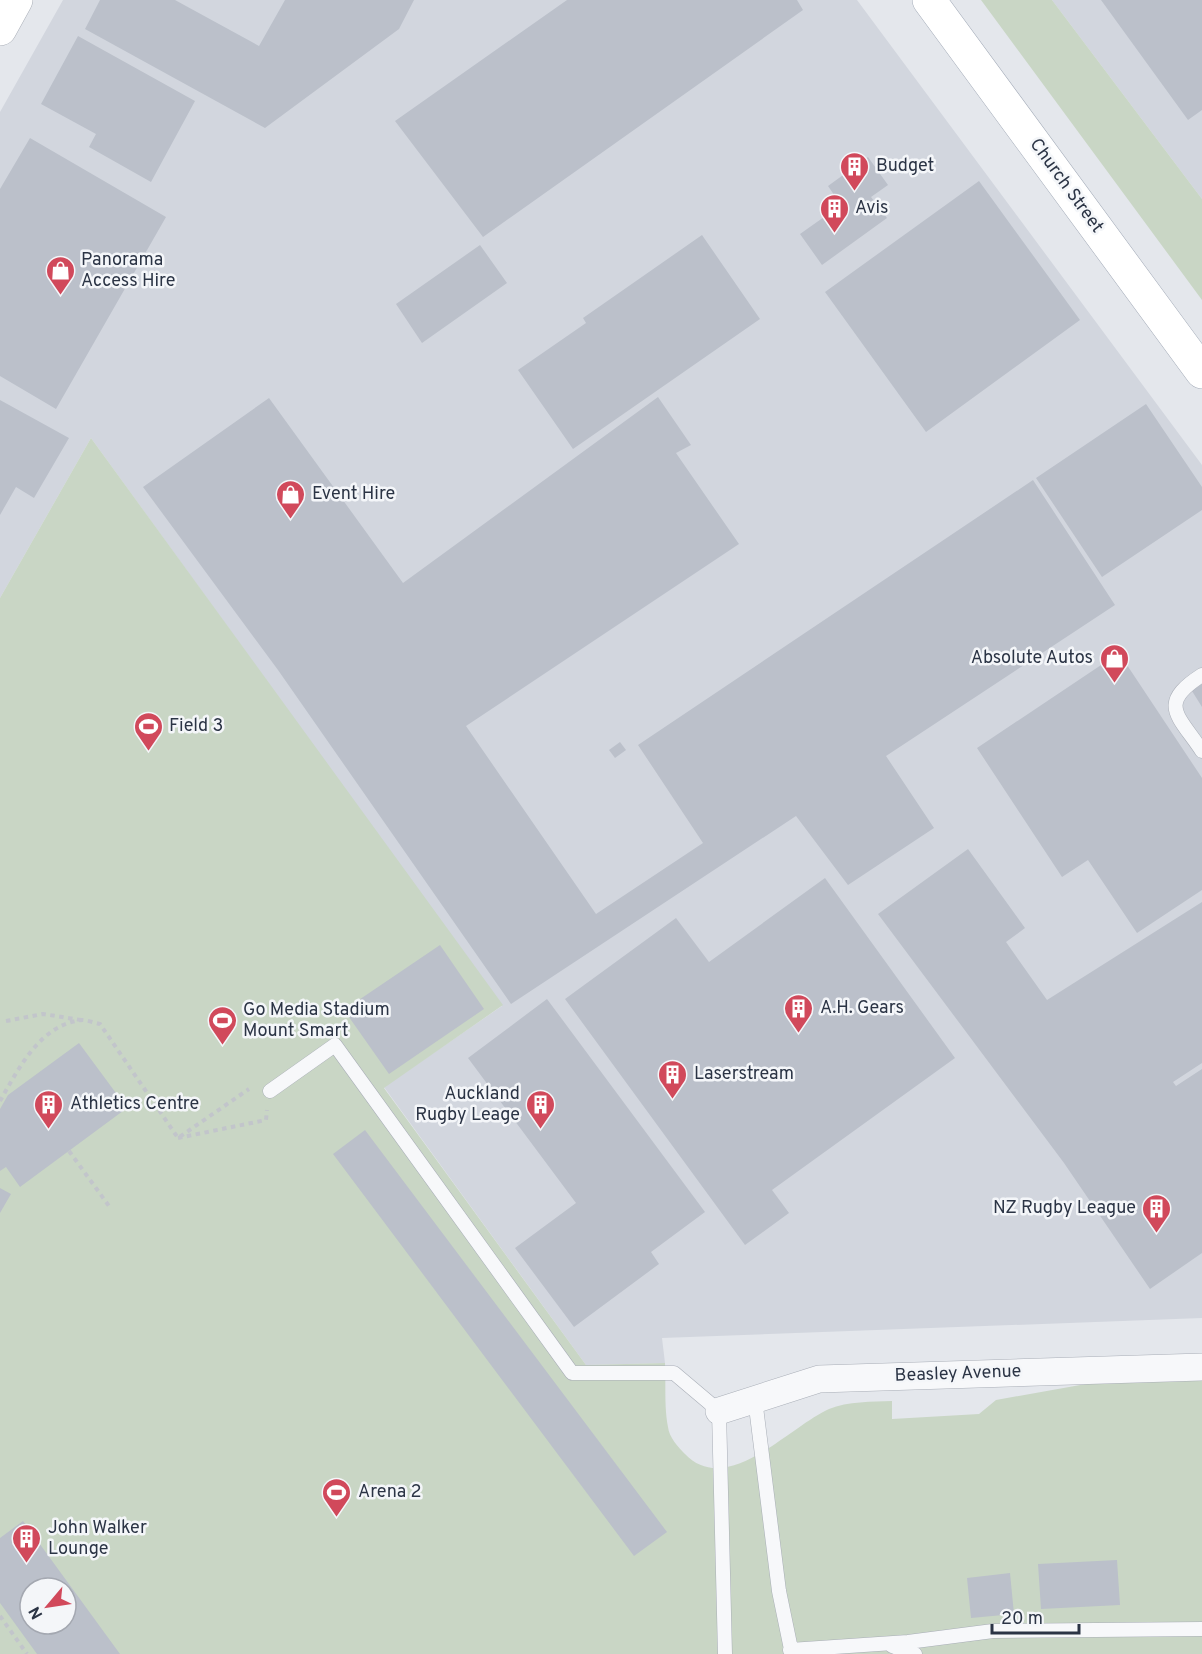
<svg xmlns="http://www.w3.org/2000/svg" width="1202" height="1654" viewBox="0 0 1202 1654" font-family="Overpass,sans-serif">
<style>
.built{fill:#d2d6de}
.green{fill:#c9d6c5;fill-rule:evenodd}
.building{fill:#bbc0ca;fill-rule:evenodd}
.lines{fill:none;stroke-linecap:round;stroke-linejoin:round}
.lane-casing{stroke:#a9aeb7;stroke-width:15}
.street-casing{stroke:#a9aeb7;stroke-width:28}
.secondary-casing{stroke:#a9aeb7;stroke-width:34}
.primary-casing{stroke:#a3abb8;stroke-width:34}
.path{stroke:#c2c5cb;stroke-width:4;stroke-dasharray:4.5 4.5;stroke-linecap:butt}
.lane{stroke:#f7f8fa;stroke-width:14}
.street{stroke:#f7f8fa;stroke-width:27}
.secondary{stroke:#fff;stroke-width:33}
.primary{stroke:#fff;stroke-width:33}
.labels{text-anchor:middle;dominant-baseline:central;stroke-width:5;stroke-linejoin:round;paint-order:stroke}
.poi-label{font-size:18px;fill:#2b3445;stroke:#f4f6f9;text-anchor:start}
.street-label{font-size:18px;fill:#2b3445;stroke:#f4f6f9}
</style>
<rect width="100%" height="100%" fill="#e4e7ec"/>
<path class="built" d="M63 0H857L1202 465V1318L662 1338 665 1363 586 1365 384 1087 502 1006 91 438 0 598V112Z
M1052 0H1202V199Z"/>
<path class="green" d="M981 0H1052L1202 199V300Z
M91 438 503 1005 384 1088 586 1365 665 1363C666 1384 664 1407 668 1427 669 1437 678 1447 685 1454 727 1498 789 1427 829 1409 848 1401 872 1402 892 1401V1419L979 1414 996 1400 1097 1382 1202 1374V1654H0V598ZM30 1588H66V1624H30Z"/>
<path class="building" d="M100 0H175L259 46 285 0H414L399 29 265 128 85 29Z
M567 0H797L803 10 483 237 395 121Z
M1101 0H1202V110L1188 120Z
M78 36 195 101 151 182 89 147 96 134 41 104Z
M30 138 166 217 56 409 0 376V189Z
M868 157 888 185 871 197 887 218 822 265 800 234 841 205 828 186Z
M979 181 1080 320 926 432 825 292Z
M702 235 760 319 573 449 518 370 586 323 583 318Z
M480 245 507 283 422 343 396 304Z
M658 397 691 445 676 453 739 544 466 726 596 914 703 843 638 745 1033 480 1115 605 886 756 934 828 848 885 796 816 511 1004 278 670 143 487 269 398 403 583Z
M0 400 69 438 34 498 16 487 0 515Z
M1146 404 1202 487V510L1102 577 1036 478Z
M1119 653 1202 778V890L1137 933 1088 860 1062 877 977 748Z
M1202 684V707L1192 691Z
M620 742 626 750 615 758 609 750Z
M968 849 1025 928 1006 942 1047 1000 1202 902V1063L1173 1082 1176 1086 1202 1069V1253L1150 1289 1064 1163 878 914Z
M825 878 955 1058 772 1190 789 1213 745 1245 565 999 676 918 709 962Z
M440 945 484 1009 389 1074 344 1010Z
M547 999 705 1212 651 1252 659 1264 574 1327 515 1248 576 1203 468 1058Z
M79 1043 127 1108 20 1187 6 1167 0 1171V1109L8 1095Z
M365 1130 667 1532 634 1556 333 1154Z
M0 1188 11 1194 0 1213Z
M23 1521 120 1654H37L0 1603V1538ZM30 1588H66V1624H30Z
M1117 1560 1120 1605 1041 1609 1038 1564Z
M1010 1573 1014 1614 971 1618 967 1578Z"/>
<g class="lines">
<defs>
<path id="lane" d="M1202 675C1157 704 1178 715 1202 751
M270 1091 335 1045 572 1373H674L719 1411 725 1654
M755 1399 779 1591 792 1654
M892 1646 915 1654
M790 1650 908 1642 993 1631 1202 1629"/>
<path id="street" d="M719 1411 819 1379 1202 1367"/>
<path id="secondary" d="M0 29 16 0"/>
<path id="primary" d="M929 0 1202 372"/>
</defs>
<use href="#lane" class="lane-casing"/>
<use href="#street" class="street-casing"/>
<use href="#secondary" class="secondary-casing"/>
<use href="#primary" class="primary-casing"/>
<path class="path" d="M6 1021 43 1014 81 1020
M0 1101C18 1070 40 1024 82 1020 87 1020 95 1023 100 1024L178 1138 249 1089
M178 1138 266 1120 267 1110
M69 1151 109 1206
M0 1616 27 1654"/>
<use href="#lane" class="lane"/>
<use href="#street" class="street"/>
<use href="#secondary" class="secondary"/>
<use href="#primary" class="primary"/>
</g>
<defs>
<symbol id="building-pin" viewBox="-11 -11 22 30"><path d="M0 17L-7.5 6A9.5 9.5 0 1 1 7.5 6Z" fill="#d1495b" stroke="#f4f6f9"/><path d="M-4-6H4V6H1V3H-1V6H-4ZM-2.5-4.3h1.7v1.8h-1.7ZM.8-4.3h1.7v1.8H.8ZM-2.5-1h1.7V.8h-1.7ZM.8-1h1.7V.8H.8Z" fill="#fff"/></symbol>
<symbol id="shop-pin" viewBox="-11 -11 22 30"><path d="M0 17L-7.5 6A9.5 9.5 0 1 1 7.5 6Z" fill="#d1495b" stroke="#f4f6f9"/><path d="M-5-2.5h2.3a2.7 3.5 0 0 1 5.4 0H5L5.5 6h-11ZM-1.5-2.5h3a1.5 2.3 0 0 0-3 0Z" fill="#fff"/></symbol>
<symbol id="stadium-pin" viewBox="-11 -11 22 30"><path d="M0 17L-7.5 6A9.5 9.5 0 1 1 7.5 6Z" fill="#d1495b" stroke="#f4f6f9"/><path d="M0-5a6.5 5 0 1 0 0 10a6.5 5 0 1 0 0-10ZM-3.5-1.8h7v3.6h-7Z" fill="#fff"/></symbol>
</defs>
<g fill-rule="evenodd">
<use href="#building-pin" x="838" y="150" width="33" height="45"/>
<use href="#building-pin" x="818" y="192" width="33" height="45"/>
<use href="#shop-pin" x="44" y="254" width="33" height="45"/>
<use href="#shop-pin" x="274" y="478" width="33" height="45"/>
<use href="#shop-pin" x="1098" y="642" width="33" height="45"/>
<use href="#stadium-pin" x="132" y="710" width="33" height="45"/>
<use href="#building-pin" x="782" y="992" width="33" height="45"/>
<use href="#stadium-pin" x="206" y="1004" width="33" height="45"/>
<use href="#building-pin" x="656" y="1058" width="33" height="45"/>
<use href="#building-pin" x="32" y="1088" width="33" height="45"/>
<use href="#building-pin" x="524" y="1088" width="33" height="45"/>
<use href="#building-pin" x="1140" y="1192" width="33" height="45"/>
<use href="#stadium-pin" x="320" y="1476" width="33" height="45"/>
<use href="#building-pin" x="10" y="1522" width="33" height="45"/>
</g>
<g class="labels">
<g class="poi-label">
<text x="876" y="166">Budget</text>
<text x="855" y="208">Avis</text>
<text x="81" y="260">Panorama<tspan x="81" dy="21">Access Hire</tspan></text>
<text x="312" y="494">Event Hire</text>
<text x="1093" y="658" text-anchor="end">Absolute Autos</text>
<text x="169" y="726">Field 3</text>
<text x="820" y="1008">A.H. Gears</text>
<text x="243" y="1010">Go Media Stadium<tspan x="243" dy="21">Mount Smart</tspan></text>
<text x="694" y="1074">Laserstream</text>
<text x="520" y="1094" text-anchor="end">Auckland<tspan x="520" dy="21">Rugby Leage</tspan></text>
<text x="70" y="1104">Athletics Centre</text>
<text x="1136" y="1208" text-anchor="end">NZ Rugby League</text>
<text x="358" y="1492">Arena 2</text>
<text x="48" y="1528">John Walker<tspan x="48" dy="21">Lounge</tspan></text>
</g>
<g class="street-label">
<text transform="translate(1066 186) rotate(54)">Church Street</text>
<text transform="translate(958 1374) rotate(-2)">Beasley Avenue</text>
</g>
</g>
<g transform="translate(48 1606) rotate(241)"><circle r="28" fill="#f4f6f9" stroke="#a4a8b1" stroke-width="1.5"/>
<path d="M0-4.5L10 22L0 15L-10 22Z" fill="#d1495b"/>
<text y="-9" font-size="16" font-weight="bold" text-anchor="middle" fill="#2b3445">N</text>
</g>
<path d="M992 1624v9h87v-9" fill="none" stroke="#2b3445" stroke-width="3"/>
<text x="1001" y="1624" font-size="18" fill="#2b3445" stroke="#f4f6f9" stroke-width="4.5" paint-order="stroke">20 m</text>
</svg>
